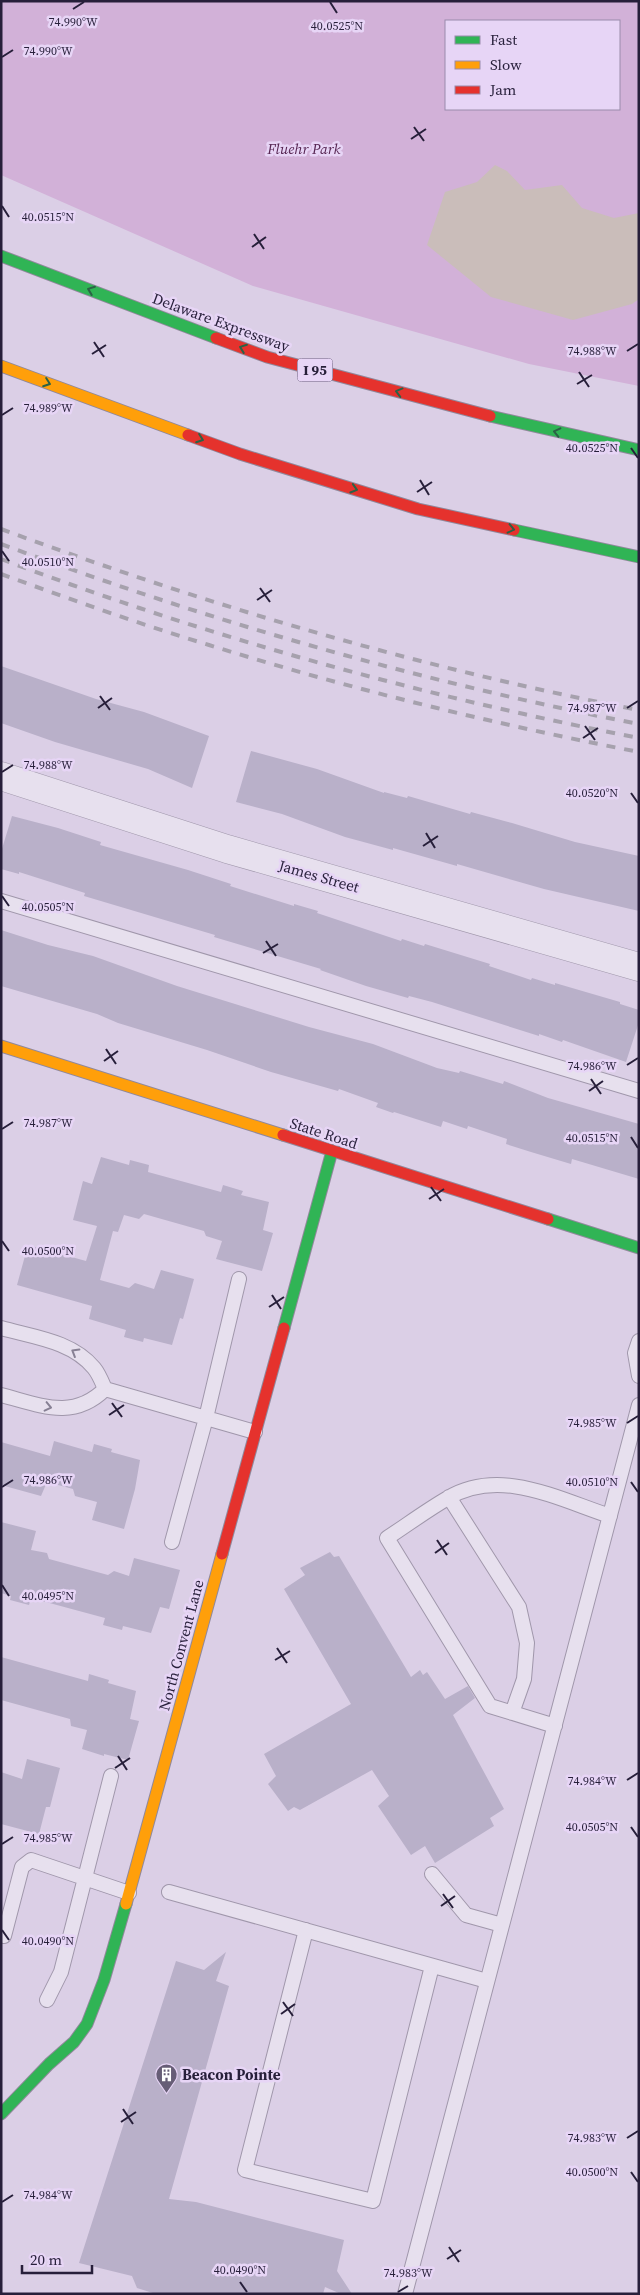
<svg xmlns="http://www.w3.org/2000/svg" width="640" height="2295" viewBox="0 0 640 2295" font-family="'Source Serif 4',serif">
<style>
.green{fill:#d2b1d8;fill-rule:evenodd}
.water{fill:#cabdba}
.building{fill:#b9b0c9}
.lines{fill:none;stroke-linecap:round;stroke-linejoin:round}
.lane-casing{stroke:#a097ab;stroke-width:16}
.street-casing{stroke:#a097ab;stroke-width:29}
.fast-casing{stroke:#90889b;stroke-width:13}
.slow-casing{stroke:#90889b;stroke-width:13}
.jam-casing{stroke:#90889b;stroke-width:13}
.lane{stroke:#e7e0ee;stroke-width:14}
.street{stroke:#e7e0ee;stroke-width:28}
.fast{stroke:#30b455;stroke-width:11}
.slow{stroke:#ff9f0a;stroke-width:11}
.jam{stroke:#e5322d;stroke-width:11}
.rail{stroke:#a6a1ad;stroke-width:4;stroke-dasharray:9 9;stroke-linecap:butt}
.oneway{stroke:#2b6246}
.oneway2{stroke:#878094}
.ticks{fill:none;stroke:#271f3a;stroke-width:2}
.labels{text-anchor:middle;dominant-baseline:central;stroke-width:5;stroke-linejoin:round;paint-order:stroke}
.shield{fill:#e7d5f6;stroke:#615672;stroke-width:1}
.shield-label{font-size:14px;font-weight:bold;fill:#271f3a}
.park-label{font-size:15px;font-style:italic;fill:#572653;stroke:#e7d5f6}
.street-label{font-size:15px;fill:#271f3a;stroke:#e7d5f6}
.poi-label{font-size:15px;font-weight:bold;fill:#271f3a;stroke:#e7d5f6;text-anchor:start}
.ticks-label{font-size:12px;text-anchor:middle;fill:#271f3a;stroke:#e7d5f6;stroke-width:5;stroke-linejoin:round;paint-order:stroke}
</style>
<rect width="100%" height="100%" fill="#dbcfe6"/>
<path class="green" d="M1 1H639V386L529 364 253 286 1 175ZM446 21H619V109H446Z"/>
<path class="water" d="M495 165 507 171 525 190 562 185 582 208 614 218 639 213V299L632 304 573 320 491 297 427 245 445 192 477 182Z"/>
<path class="building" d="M1 666 96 699 144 712 209 736 192 788 148 769 55 742 1 723Z
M251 751 317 769 384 793V792L407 798 408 796 470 814 471 812 512 823 575 842 639 856V911L544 889 457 864V866L393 848V850L345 837 282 814 236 802Z
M12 816 58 828 101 842 100 845 188 870 231 884 230 886 294 906V904L318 911 317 913 401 941 402 939 424 946 425 944 490 964 489 966 531 980 532 978 555 985V983L620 1002V1004L639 1010V1022L626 1062 563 1040 562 1042 539 1034V1036L432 1002 409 996 408 998 366 986 320 970 321 969 214 937 215 935 84 896 85 893 19 872V874L1 869V852Z
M1 930 48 945 93 956 177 986 309 1027 373 1044 437 1068 459 1073 460 1071 503 1084 504 1081 548 1098 639 1124V1179L572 1159 571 1164 531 1152 506 1144 507 1139 468 1126 467 1129 443 1121 441 1127 394 1112 393 1113 376 1107 378 1103 339 1089 338 1091 271 1072 207 1050 118 1023 97 1014 1 986Z
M101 1157 129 1165 130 1160 149 1165 148 1172 221 1192 223 1185 243 1191 241 1195 269 1202 263 1230 273 1233 262 1271 216 1259 222 1241 206 1236 204 1231 144 1214 139 1219 124 1215 118 1232 113 1231 100 1280 129 1288 135 1283 154 1289 161 1270 194 1279 183 1319 180 1318 172 1345 144 1338 143 1342 124 1337 126 1330 89 1319 92 1306 17 1285 28 1245 86 1261 97 1226 73 1220 83 1181 92 1184Z
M54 1441 92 1452 94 1444 112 1449 111 1452 140 1460 135 1489 124 1529 92 1520 97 1502 75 1496 73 1489 47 1482 41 1496 1 1485V1442L50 1456Z
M1 1522 36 1531 31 1550 47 1553 49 1559 108 1575 114 1571 129 1576 134 1558 180 1570 169 1609 160 1607 151 1633 123 1626 122 1630 103 1625 105 1618 31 1598 29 1605 10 1600 11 1596 1 1593Z
M330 1552 334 1557 339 1556 411 1677 420 1670 423 1675 427 1672 445 1699 468 1686 475 1698 453 1715 504 1809 490 1818 494 1826 435 1863 425 1846 411 1855 378 1806 389 1796 372 1770 300 1810 294 1807 288 1811 268 1784 276 1776 264 1754 351 1704 284 1589 305 1575 300 1568Z
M1 1657 88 1681 89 1674 109 1680 108 1683 136 1691 130 1719 139 1721 128 1760 104 1754V1756L82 1749 87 1730 71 1726 70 1719 1 1700Z
M27 1759 60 1768 50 1807H46L39 1834 1 1824V1772L22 1779Z
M226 1952 216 1981 229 1986 169 2199 196 2202 344 2240 337 2271 352 2294H341L325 2287 323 2294H156L137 2288 132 2276 79 2263 176 1961 204 1970Z"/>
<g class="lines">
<defs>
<path id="lane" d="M1 901 639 1091
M1 1328C33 1337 72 1341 94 1368 99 1374 102 1382 105 1389L255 1432
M639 1341 635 1353 639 1376
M1 1395C40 1405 73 1421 105 1389
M449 1497 519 1607 527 1643 524 1679 512 1713
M172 1542 206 1418 239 1279
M555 1726 490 1706 387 1538C407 1525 427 1510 448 1498 500 1467 558 1499 610 1516
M432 1874 466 1915 502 1925
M169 1892 487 1981
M306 1930 245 2170 373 2201 432 1966
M4 1936 22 1867 31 1860 129 1893
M47 2000 61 1972 111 1776
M405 2294 639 1405"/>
<path id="street" d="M1 776 227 849 639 967"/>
<path id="fast" d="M1 256 216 338
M490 416 639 450
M514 530 639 557
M548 1219 639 1248
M284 1328 332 1151
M1 2114 49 2064 74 2042 87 2024 104 1980 126 1904"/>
<path id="slow" d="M1 366 188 435
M1 1046 283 1135
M126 1904 222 1554"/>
<path id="jam" d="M216 338 267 357 490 416
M188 435 240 454 418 509 514 530
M283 1135 548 1219
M222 1554 284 1328"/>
</defs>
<use href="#lane" class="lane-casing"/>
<use href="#street" class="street-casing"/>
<use href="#fast" class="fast-casing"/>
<use href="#slow" class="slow-casing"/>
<use href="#jam" class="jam-casing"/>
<use href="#lane" class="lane"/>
<use href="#street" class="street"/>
<use href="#fast" class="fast"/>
<use href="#slow" class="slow"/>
<use href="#jam" class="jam"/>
<path class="rail" d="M1 529C210 606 420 668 639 710
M1 544C209 621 421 682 639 724
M1 559C208 637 422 696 639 738
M1 574C70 599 139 624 209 645 350 689 494 724 639 752"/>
</g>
<defs><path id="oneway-chevron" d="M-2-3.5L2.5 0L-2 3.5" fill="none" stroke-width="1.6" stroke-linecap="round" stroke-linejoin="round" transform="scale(1.25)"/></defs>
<g class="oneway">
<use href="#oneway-chevron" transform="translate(91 290) rotate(-159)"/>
<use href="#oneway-chevron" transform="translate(243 348) rotate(-159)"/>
<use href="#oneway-chevron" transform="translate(47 383) rotate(20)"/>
<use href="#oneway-chevron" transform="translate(399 392) rotate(-165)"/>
<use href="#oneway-chevron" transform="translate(557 432) rotate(-167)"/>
<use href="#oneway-chevron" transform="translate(200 439) rotate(20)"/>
<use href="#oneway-chevron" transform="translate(354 489) rotate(17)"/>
<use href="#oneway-chevron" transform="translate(511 529) rotate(13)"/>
</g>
<g class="oneway2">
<use href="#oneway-chevron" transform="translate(75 1352) rotate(-149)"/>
<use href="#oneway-chevron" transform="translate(48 1407) rotate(13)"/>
</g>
<path class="ticks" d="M330 2 337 13M73 9 84 2M2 57 13 50M414 127 424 141M411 139 426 129M2 206 9 217M254 234 264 249M252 247 266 237M94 342 104 357M627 351 638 344M92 354 106 345M579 372 589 387M577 384 592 375M2 415 13 408M631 448 638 458M420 480 429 495M417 492 432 482M2 551 9 561M260 588 270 602M257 600 272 590M100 696 110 710M98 708 112 698M627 708 638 701M585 726 595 740M583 738 598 728M2 772 13 765M631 793 638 803M426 833 435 848M423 846 438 836M2 896 9 906M266 941 276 956M263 953 278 944M106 1049 116 1064M104 1061 118 1051M627 1065 638 1058M591 1079 601 1094M589 1091 603 1081M2 1129 13 1122M631 1137 638 1148M431 1187 441 1201M429 1199 444 1189M2 1241 9 1251M272 1295 281 1309M269 1307 284 1297M112 1403 122 1417M109 1415 124 1405M627 1423 638 1416M631 1482 638 1492M2 1487 13 1480M437 1540 447 1555M435 1553 449 1543M2 1585 9 1596M277 1648 287 1663M275 1660 290 1651M118 1756 127 1770M115 1768 130 1758M627 1780 638 1773M631 1827 638 1837M2 1844 13 1837M443 1894 453 1908M441 1906 455 1896M2 1930 9 1940M283 2002 293 2016M281 2014 295 2004M123 2109 133 2124M121 2122 136 2112M627 2138 638 2131M631 2172 638 2182M2 2202 13 2195M449 2247 459 2262M447 2259 461 2250M240 2282 247 2292M398 2292 408 2286"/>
<defs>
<symbol id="building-pin" viewBox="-11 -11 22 30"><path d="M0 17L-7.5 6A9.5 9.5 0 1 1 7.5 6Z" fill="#665d76" stroke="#e7d5f6"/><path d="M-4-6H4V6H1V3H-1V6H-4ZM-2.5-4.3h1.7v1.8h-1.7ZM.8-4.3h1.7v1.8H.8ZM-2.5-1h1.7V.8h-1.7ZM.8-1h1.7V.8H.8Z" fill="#fff"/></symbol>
</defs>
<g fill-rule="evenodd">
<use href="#building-pin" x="154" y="2062" width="25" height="34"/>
</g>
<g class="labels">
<rect class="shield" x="297.5" y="358.5" width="35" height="23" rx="4"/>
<g class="shield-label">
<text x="315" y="370">I 95</text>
</g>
<g class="park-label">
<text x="304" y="148">Fluehr Park</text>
</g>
<g class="street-label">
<text transform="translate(221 322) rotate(20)">Delaware Expressway</text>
<text transform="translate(319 876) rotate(16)">James Street</text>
<text transform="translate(324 1133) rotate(18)">State Road</text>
<text transform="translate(181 1645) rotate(-75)">North Convent Lane</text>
</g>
<g class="poi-label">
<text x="182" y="2074">Beacon Pointe</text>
</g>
</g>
<g class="ticks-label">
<text x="73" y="26">74.990°W</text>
<text x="337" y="30">40.0525°N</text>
<text x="48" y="55">74.990°W</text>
<text x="48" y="221">40.0515°N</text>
<text x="592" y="355">74.988°W</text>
<text x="48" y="412">74.989°W</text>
<text x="592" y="452">40.0525°N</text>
<text x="48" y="566">40.0510°N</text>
<text x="592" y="712">74.987°W</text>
<text x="48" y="769">74.988°W</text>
<text x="592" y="797">40.0520°N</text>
<text x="48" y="911">40.0505°N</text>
<text x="592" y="1070">74.986°W</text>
<text x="48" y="1127">74.987°W</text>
<text x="592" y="1142">40.0515°N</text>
<text x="48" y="1255">40.0500°N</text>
<text x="592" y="1427">74.985°W</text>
<text x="48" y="1484">74.986°W</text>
<text x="592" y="1486">40.0510°N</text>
<text x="48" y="1600">40.0495°N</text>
<text x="592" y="1785">74.984°W</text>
<text x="592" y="1831">40.0505°N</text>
<text x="48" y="1842">74.985°W</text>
<text x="48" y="1945">40.0490°N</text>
<text x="592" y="2142">74.983°W</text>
<text x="592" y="2176">40.0500°N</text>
<text x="48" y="2199">74.984°W</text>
<text x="240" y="2274">40.0490°N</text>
<text x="408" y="2277">74.983°W</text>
</g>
<rect width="640" height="2295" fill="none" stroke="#271f3a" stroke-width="5"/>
<rect x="445" y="20" width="175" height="90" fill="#e7d5f6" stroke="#9a8cab"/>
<rect x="455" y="36" width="25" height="8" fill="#30b455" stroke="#9a8cab"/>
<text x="490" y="45" font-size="15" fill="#271f3a">Fast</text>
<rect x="455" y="61" width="25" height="8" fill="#ff9f0a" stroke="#9a8cab"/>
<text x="490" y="70" font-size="15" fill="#271f3a">Slow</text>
<rect x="455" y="86" width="25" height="8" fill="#e5322d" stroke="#9a8cab"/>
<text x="490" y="95" font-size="15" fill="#271f3a">Jam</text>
<path d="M22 2265v8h70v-8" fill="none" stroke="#271f3a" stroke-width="2.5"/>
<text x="30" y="2265" font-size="15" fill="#271f3a" stroke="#e7d5f6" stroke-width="4" paint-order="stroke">20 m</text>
</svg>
